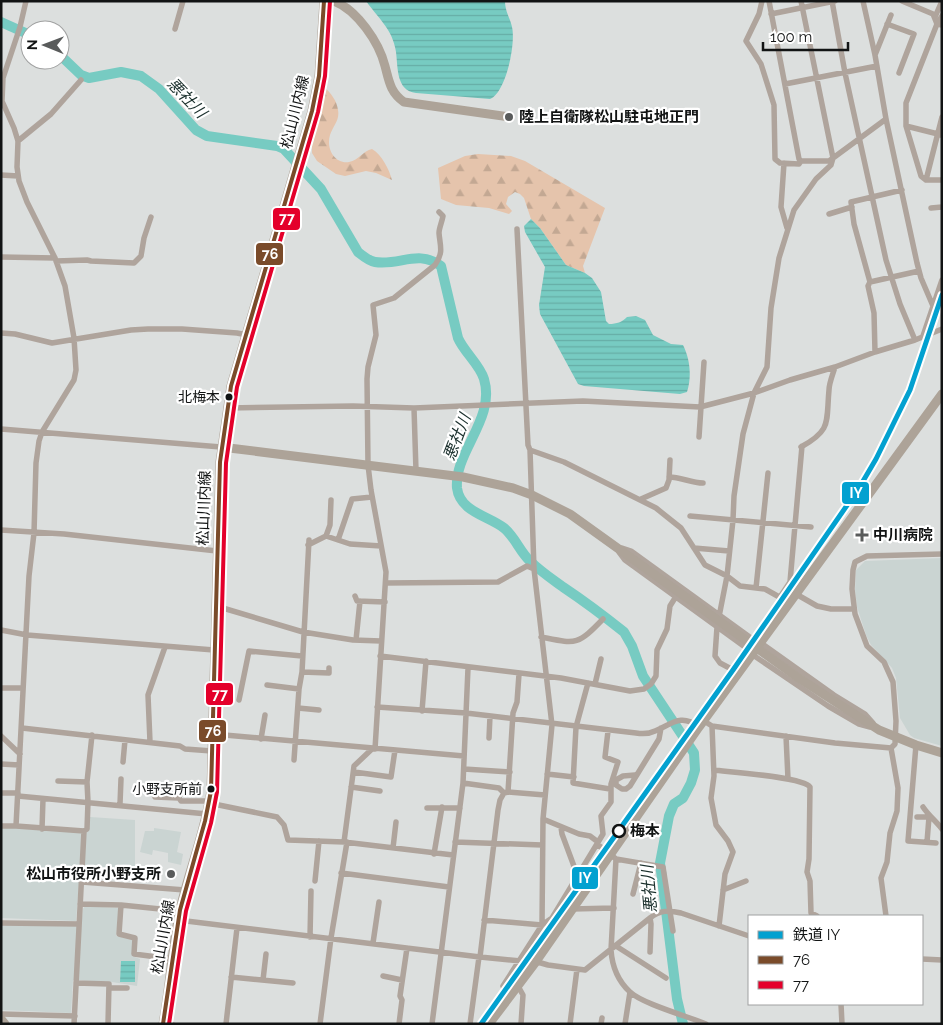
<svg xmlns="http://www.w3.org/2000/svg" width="943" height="1025" viewBox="0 0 943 1025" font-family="Raleway,'Noto Sans JP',sans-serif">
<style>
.built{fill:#cad4d2}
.forest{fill:url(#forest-firs)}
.water{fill:url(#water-rules)}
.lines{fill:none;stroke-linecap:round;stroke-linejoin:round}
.river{stroke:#77cbc2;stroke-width:10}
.street{stroke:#afa49c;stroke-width:5.5}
.secondary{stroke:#ada398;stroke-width:9}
.bus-1-casing{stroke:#fff;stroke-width:8}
.bus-2-casing{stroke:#fff;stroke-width:8}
.bus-1{stroke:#7a4b2a;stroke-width:4}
.bus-2{stroke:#e4002b;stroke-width:4}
.rail-1-casing{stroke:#fff;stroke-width:9}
.rail-1{stroke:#03a1d0;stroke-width:5}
.poi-dot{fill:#595b5b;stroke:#fff;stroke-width:2}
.bus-dot{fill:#121414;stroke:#fff;stroke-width:2}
.stop-dot{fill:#fff;stroke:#121414;stroke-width:2.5}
.labels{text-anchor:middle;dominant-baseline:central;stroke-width:4.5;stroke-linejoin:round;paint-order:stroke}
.bus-label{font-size:14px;fill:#121414;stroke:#fff;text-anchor:end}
.street-label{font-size:15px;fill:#121414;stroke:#fff}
.poi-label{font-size:15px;font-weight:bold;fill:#121414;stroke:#fff;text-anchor:start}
.stop-label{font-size:15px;font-weight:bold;fill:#121414;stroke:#fff;text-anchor:start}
.water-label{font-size:16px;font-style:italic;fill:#1a2f2c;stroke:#fff}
.line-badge{stroke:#fff;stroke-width:2}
.badge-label{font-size:14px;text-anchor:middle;font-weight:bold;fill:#fff}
</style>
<defs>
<pattern id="forest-firs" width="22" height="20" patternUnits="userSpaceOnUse" patternTransform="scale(1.25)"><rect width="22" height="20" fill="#e5c4ac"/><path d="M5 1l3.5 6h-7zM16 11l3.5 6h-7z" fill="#c3a893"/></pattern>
<pattern id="water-rules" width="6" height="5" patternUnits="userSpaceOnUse" patternTransform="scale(1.25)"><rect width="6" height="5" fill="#77cbc2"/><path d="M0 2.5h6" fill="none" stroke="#66ada6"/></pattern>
</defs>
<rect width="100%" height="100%" fill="#dcdfde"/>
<path class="built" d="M942 558V746L914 738 910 735 900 718 896 678 892 668 871 645 866 635 857 607 855 590 856 570 865 561Z
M90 817 135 820V871H80L76 921 1 918V827L87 833Z
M154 828 181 832 177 852 183 854 181 865 168 862V853L153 850 152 855 140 852 145 831H154Z
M85 906 119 908 116 936 132 939 133 942 132 956 140 959 137 986 112 982 73 980 71 1013 1 1010V925L81 926 83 909Z"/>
<path class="forest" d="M324 87C331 93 337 101 338 110 340 120 333 126 330 135 326 148 334 164 349 162 359 160 363 151 372 149 382 155 389 169 392 180L376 173 366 171 345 176 336 174 317 161 312 153V132Z
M478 154 511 156 525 161 605 208 583 266 585 273 566 265 540 228 531 219 524 198 520 194 515 192 508 197 506 204 512 211 509 214 489 208 456 205 441 199 438 168 465 156Z"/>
<path class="water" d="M366 1H505C505 11 510 18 512 27 516 43 506 93 490 99L416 93C396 91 398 67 396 52 395 45 392 36 388 30 382 20 373 11 366 1Z
M531 219 540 228 566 265 585 273 592 278 601 292 606 321 609 324C617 324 622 322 627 317L636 316 645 320 653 335 671 344 683 345C690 359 692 376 687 392L680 394 584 386 578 384 540 314 539 305 545 267 525 232 524 226Z
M121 961H135V982H120Z"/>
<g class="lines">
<path class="river" d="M1 22 30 35
M60 55 81 75 89 78 121 72 141 76 159 89 196 130 207 136 277 146 284 149 321 189 358 252C363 256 369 261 375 262 400 266 418 249 441 266L458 338C464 352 480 365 484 379 496 419 454 452 457 488 460 512 489 516 504 528 515 537 520 552 530 561 540 571 552 579 563 587 584 601 604 616 624 632L632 646 643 676 694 753 695 770 691 783 683 798 674 804 669 816 660 863 677 999 683 1024"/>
<path class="street" d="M26 1 20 27 3 78 2 101 14 128 18 141 17 167 19 181 27 202 55 258 65 286 74 338 76 370 74 380 42 432 39 441 36 463 34 533 29 576 16 826 84 831 74 1024
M762 1 759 14 746 41 761 64 774 105 775 159 780 163 799 164 801 161H829L886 119
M769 1 799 159 801 161
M832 1 845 73 886 260 900 304 915 340
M863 1 875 55 886 119 917 263 921 278 933 306
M902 1 933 14 937 24 942 25
M771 14 835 1
M942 16 937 24 906 103V126L921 176 926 180H942
M935 17 942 1
M887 24 914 34 899 73
M175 29 183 1
M875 55 891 15
M785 84 877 66
M906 126 942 135
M18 141 51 114 81 80
M784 163 781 207 787 228
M1 175 18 176
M926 180 942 117
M902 190 851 202 854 224 870 282 919 271
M931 208 942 207
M829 214 852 207
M1 257 55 258
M56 261 87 260 91 261 134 263 141 256 144 238 151 217
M870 282 868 286 874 313 875 352
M1 333 15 334 52 343 131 330 148 329H182L237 333 247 335
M923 336 942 280
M227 408 353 406 414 408 583 401 700 407 754 393 790 380 835 367 875 352 915 340 942 329
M414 408 416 471
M1 429 221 447
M699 437 704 362
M801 447C832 430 826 422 829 390 829 383 833 374 835 367
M530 450 564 462 656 508 681 528 705 565 727 576 740 586 765 589 790 603
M669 477C681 477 691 483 703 483
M641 499 666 488 669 480 670 460
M690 516 811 527
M1 530 64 534 217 551
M326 536 330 525 331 500
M338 540 352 499 372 497
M308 545 326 536 350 544 381 546
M622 548 631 551 751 638
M694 548 729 551
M619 552 625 560 745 647
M386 583 498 582 527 566 534 569
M756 588 768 473
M796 594 817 606 831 609H854
M355 596 357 601 385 602
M780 597 790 582 802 446
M216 606 303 632 353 640 381 641
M1 630 27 635 214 650
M541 637C576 644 577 646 603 619
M356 640 360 601
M761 643 834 695 865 714 873 723
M753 655 828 706 859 724 870 727
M380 656 561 678 630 691 644 689 651 684 656 676 657 650 667 629 670 606 675 598
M302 672 329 673V668
M739 673 720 663 715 656 717 627 727 576 733 520 734 496 743 434 754 393 767 367 771 308 779 258 794 210 816 179 831 165 833 158 801 1
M588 683 576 727 573 783 610 789
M595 684 601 659
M267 685 299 689
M1 688H23
M239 700 249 651 302 656
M377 707 466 713 636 733C642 734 649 734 655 731 672 724 681 713 699 727
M298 708 319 710
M422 711 426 661
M704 721 712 726 835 743 891 748 895 744 896 721 893 682 884 662 867 646 855 614 852 589 853 570 855 562 867 556 942 554
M712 726 714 776 711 798 716 825 728 841 733 852 725 874 719 926
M22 728 180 746 185 749 212 751
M213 734 464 756
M1 736 20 754
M786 736 788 779
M489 738 490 716
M261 739 265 715
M150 742 148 695 165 647
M916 745 908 841 936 843
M375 749 386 572 371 490 368 465 367 379 368 367 376 335 373 305 394 298 435 265C444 252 440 246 439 233 439 228 442 222 443 216L439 212
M294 760 299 689 302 672 309 540
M123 762 125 740
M1 764 19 765
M464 769 510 772
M714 770C730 772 803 777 810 787L809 859 807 872 810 881 811 913 817 916
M354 772 391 777 395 750
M547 774 574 777
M635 775 623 776 616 780V785L622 789H626L630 786 659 739 661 728
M58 781 87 782
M463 783 499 788 504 793
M351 787 380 791
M508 792 545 795
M1 793H18
M179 793V798L181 801H210
M18 796 207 814
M155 797 179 798
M209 803 277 817 284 825 288 840 344 842 453 855
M120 804 121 779
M923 807C929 816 936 821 942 829
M427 808H460
M917 817H929L927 842
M543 819 579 834 590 836 598 842
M1 826H16
M561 827 562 834 578 877
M42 829 43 799
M84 831 87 829 88 802 87 782 92 735
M344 842 354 766 373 748
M455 842 542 845
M597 844 616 859 611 950C612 965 618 981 630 992 643 1004 687 1016 706 1024
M393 848 396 822
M434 854 442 807
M616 859 663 867 673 931
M341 873 449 887
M315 881 319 841
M82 882 185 890
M723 890 746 881
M633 894 641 863
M80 904 121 905 119 934 135 938 134 954 172 959
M121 905 180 911
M572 909 614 908
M886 916 881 878 887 862 890 833 897 811 898 788 891 748
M650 918 651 924 650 952
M178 920 480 957 541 963 548 965 585 970 650 918C660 910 669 910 681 913L749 936
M484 920 542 925 552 918 603 834 601 816 611 802V784L618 762 605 757 608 731
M1 923 79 924
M310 937 311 891
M373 943 379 902
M616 946 666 978
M480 957 498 810 500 800 504 793 508 792 513 713 517 702 519 674
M922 959 942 960
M383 976 402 980
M231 977 293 983
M263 980 266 954
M76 983 109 984 108 1024
M503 986 542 925 543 819 552 725 534 569 530 450 528 445 517 229
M518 986 523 995 521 1024
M109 988H127
M841 1004 842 1024
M1 1014 75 1016
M164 1021 172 1024
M226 1024 237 928
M320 1024 331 938 347 842
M399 1024 402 1000 400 996 407 948
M432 1024 463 783 468 668
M470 1024 479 957
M570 1024 577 969
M601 1024 602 1018
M625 1024 630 992"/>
<path class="secondary" d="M334 1C357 10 379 42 385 66 389 81 390 92 404 102L510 117
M221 447 463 477 513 488 532 495 570 514 800 679 879 730 916 745 942 753
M1 1019 5 1024
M163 1024C170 986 172 947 180 910 189 870 205 832 211 791L220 462 231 386 312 111 319 76 324 1
M489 1024 535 963 699 727 942 394"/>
<defs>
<path id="bus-1" d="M163 1024 180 910 205 821 211 791 220 462 231 386 312 111 319 76 324 1"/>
<path id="bus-2" d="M169 1024 186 911 211 823 217 792 226 463 237 387 318 112 325 76 330 1"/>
</defs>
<use href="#bus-1" class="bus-1-casing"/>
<use href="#bus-2" class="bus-2-casing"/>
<use href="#bus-1" class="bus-1"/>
<use href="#bus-2" class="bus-2"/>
<defs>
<path id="rail-1" d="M481 1024 733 670 859 488 876 459 910 390 942 295"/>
</defs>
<use href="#rail-1" class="rail-1-casing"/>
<use href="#rail-1" class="rail-1"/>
</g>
<g class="poi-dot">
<circle cx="509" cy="117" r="5"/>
<path d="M859.5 527.5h5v5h5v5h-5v5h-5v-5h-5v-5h5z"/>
<circle cx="171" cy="874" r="5"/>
</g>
<g class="bus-dot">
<circle cx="229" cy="397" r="4.5"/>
<circle cx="211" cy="789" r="4.5"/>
</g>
<circle class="stop-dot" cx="619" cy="831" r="6"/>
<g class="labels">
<g class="bus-label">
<text x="220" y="397">北梅本</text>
<text x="202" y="789">小野支所前</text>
</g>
<g class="street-label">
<text transform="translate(295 112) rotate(-76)">松山川内線</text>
<text transform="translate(204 508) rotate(-88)">松山川内線</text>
<text transform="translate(163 937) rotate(-80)">松山川内線</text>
</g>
<g class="poi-label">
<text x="519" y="117">陸上自衛隊松山駐屯地正門</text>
<text x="873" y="535">中川病院</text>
<text x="161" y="874" text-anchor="end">松山市役所小野支所</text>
</g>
<g class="stop-label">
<text x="630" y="831">梅本</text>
</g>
<g class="water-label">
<text transform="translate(187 98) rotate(46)">悪社川</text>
<text transform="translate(457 437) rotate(-69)">悪社川</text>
<text transform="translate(649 889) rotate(-95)">悪社川</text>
</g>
</g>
<g class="line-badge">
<rect x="272" y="207" width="29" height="24" rx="5" fill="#e4002b"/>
<rect x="255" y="242" width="29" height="24" rx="5" fill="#7a4b2a"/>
<rect x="841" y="481" width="29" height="24" rx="5" fill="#03a1d0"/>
<rect x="205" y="682" width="29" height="24" rx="5" fill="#e4002b"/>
<rect x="198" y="719" width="29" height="24" rx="5" fill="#7a4b2a"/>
<rect x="571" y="866" width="28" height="24" rx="5" fill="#03a1d0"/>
</g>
<g class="badge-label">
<text x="287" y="223">77</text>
<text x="270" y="259">76</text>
<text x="856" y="498">IY</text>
<text x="220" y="699">77</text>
<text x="213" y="736">76</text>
<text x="585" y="883">IY</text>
</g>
<rect width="943" height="1025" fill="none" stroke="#121414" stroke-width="5"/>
<rect x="748" y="915" width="175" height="90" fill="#ffffff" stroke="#a0a1a1"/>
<rect x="758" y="931" width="25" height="8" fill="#03a1d0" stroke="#a0a1a1"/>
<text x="793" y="940" font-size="15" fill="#121414">鉄道 IY</text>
<rect x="758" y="956" width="25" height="8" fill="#7a4b2a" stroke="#a0a1a1"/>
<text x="793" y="965" font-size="15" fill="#121414">76</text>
<rect x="758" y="981" width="25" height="8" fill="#e4002b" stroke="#a0a1a1"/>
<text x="793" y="990" font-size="15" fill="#121414">77</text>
<g transform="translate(45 45) rotate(271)"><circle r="24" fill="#ffffff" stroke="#a0a1a1"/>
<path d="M0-4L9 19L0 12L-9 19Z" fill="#595b5b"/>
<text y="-8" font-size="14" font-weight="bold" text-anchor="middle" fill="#121414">N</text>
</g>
<path d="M763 42v8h85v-8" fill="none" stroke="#121414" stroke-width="2.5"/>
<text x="770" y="42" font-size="15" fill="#121414" stroke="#ffffff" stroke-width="4" paint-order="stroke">100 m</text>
</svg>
